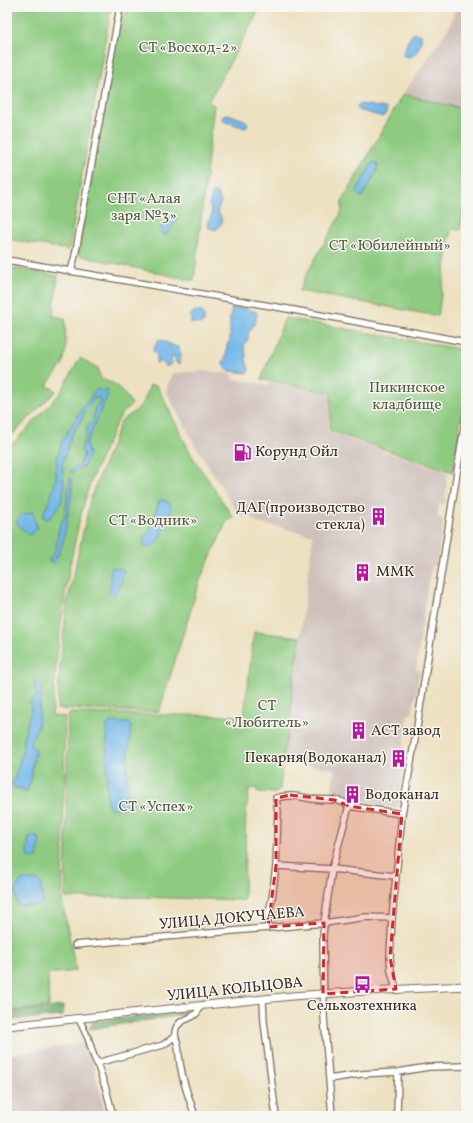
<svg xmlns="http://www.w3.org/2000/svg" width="473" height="1123" viewBox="0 0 473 1123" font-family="Vollkorn,serif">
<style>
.industrial{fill:#cfc0ba}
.green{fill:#8ecb81;stroke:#647a50}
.forest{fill:#72af6f;stroke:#566c46}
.water{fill:#73b7e9;stroke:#577084}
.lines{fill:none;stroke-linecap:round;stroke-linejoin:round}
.minor-casing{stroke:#796a57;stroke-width:8}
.major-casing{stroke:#796a57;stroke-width:9}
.minor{stroke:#fff;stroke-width:5.5}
.major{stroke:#fff;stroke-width:7}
.marked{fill:#d62828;fill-opacity:0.2;stroke:#d62828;stroke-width:3;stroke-dasharray:8 5;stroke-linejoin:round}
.labels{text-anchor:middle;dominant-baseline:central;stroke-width:3;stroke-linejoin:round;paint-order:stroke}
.park-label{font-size:15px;fill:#545a3c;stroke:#f6f6f2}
.poi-label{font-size:15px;fill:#3b2a1e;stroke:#f6f6f2;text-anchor:start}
.street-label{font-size:15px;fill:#3b2a1e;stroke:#f6f6f2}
</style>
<rect width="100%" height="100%" fill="#f6f6f2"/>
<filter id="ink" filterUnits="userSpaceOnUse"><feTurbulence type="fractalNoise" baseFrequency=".025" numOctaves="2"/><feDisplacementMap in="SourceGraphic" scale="8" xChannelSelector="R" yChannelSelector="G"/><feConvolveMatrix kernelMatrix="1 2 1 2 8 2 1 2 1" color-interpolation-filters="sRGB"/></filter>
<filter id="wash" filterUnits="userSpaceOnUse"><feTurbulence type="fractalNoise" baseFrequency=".012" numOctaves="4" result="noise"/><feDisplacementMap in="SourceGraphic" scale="16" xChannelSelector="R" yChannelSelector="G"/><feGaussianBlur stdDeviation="0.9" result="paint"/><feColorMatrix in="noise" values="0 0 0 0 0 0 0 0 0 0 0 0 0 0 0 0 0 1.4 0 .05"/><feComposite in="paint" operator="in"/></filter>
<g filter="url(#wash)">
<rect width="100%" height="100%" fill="#ede1c1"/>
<path class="industrial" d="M455 7H466V110L403 94 450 26Z
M202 371 233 374V379L268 385 269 382 330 394 328 432 447 472 445 504H439L438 516 443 521 438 558 431 570 428 581 416 670 420 671 412 714H408L407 719 403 749 406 750 398 808 377 805 378 803 331 795 335 770 333 769 283 761 291 714 292 690 300 637 313 535 258 523 250 516 239 515 194 443 166 391 172 373Z
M87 1042 106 1116H7V1055Z"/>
<path class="green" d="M7 7H111L69 250 7 239Z
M120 7H261L208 102 214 105 194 281 78 255Z
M403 94 466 110V197L460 230 451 229 438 316 299 291 306 275 342 212V201Z
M7 267 58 276 53 316 65 318 66 348 63 364 47 385 56 391 7 440Z
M285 318 466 350V384L453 472 330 431 331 393 261 379Z
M80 358 98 368C100 385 107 378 117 386 123 391 128 399 132 404L121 415 115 426C105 449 93 472 86 496 66 568 57 642 52 716L65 717 62 901 76 971 48 974 49 1006 7 1012V679L9 654 7 653V449L33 423 61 392Z
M150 385 157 386 192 456 233 517 227 521 200 580 159 712 57 709 60 666 67 603 91 497 121 421 137 410 144 401Z
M254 632 300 637 292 690 291 714 283 756 280 790 276 793 257 792V788L249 789 248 800 246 808 244 900 134 897 65 898 68 716 70 713 244 716Z"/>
<path class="forest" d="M63 1006V1016L7 1020V1013Z
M194 1010 189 1014 89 1029 93 1022Z"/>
<path class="water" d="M414 33 421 35C423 44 414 63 403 55 405 48 408 38 414 33Z
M360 104 386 108 387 111 383 117 358 110 357 106Z
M228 114 244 120 248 123 246 128 223 121 222 117 224 115Z
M375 162 377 163 378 166 377 171 362 197 359 196 357 193 358 189 371 165Z
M213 193H217L221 202 217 211 221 217 222 222 216 230 209 228 208 223 212 214 209 204Z
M173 214 176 215 177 218C174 225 171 231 165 235L162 234 160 229 163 223Z
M232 308H244L256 312 257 315 254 325 248 334V339L245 343 244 348 246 354V360L249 370 248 373 230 371 225 369 223 362 226 357 227 345 230 340V318Z
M197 311 202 312 204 315V322L201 324 191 323V315L193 312Z
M159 339 179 348 181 355 180 364 176 363 174 356H172L171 364 168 366H165L163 362 161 361 158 363H156L157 354 154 352 153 350Z
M96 389 99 390 101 392 107 390 108 394 89 437 86 445 89 454 84 466 71 473 70 471 72 469 80 464 84 454 81 449 86 437 87 427 93 421 95 408 100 401 99 398H95L85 410 83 417 72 434 62 464 64 488 61 503 51 517 47 519 43 517V514L51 497 56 479 57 458 62 442 74 421Z
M70 477 72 479V492L63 542 59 553 53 563 49 562 50 558 56 549 59 528 65 515Z
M163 500 168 502 171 506C171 514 160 541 153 546 151 547 149 547 147 548L144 547V537C154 530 155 512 159 501Z
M33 512 37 528 33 533 29 535 19 526 16 521C20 515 26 513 33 512Z
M112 567 122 569 124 572C122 580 120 590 113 595L109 593 111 581 110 576Z
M37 682 41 689 39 714 38 726 30 743 31 747 36 749 32 769V777L26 793 24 792 22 788H14L12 785 23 751V740L31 710 30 702 37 696 35 690V683Z
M110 722 128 723 131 726 127 768 126 806 123 808H109L107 802V726Z
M31 835 39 838 40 841 37 858H30L27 852 29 837Z
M21 880H36L41 883 43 902 40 905 21 906 17 904 15 893Z"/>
</g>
<g filter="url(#ink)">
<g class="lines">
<defs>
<path id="minor" d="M7 260 288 309 466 342
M71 271 75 256 120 7
M276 866 332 869 395 876
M268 927V916L272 899 276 866 278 812 276 798C290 794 300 797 313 799 326 801 338 797 349 806L402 814
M75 945 324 923 366 917 392 918
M396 989 391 971 390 957 392 918 402 814 417 727 466 415
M263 999 264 1022 276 1116
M79 1019 88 1038 94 1057 97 1063 106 1089 113 1116
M97 1063 163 1045 174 1037
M329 1079 361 1074 398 1072 428 1067 466 1066
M195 1116C190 1100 183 1084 181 1068 179 1061 179 1053 178 1046 177 1038 173 1037 176 1028 181 1016 196 1022 200 1006
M332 1116 324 1017 323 939 324 923 332 869 349 806
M397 1116 398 1072"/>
<path id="major" d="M7 1026 292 996 366 991 466 986"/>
</defs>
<use href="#minor" class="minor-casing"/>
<use href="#major" class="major-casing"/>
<use href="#minor" class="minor"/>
<use href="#major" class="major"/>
</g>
</g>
<path class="marked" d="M290 795 335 800 349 806 402 814 390 957 396 989 323 994 324 923 268 927 276 866V798Z"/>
<defs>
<symbol id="fuel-bare" viewBox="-9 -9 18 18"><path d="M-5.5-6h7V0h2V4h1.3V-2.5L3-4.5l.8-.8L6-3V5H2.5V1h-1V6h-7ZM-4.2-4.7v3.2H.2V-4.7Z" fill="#b5179e" stroke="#f6f6f2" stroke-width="2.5" paint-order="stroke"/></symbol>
<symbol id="building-bare" viewBox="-9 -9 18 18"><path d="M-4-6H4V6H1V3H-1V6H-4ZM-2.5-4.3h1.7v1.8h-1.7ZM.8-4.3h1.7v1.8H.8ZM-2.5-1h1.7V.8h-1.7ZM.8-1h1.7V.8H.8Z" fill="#b5179e" stroke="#f6f6f2" stroke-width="2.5" paint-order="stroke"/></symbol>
<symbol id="bus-bare" viewBox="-9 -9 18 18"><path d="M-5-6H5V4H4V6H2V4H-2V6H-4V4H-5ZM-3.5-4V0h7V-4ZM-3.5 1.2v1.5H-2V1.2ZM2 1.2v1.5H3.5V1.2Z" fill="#b5179e" stroke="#f6f6f2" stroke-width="2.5" paint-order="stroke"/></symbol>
</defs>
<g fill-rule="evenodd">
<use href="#fuel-bare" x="230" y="440" width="25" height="25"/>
<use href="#building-bare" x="366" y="504" width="25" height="25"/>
<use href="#building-bare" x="350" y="560" width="25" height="25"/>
<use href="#building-bare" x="346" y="718" width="25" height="25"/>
<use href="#building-bare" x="386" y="746" width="25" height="25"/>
<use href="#building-bare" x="340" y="782" width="25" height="25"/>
<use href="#bus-bare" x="350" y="972" width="25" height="25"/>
</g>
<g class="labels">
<g class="park-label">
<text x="188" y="48">СТ «Восход-2»</text>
<text x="144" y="199">СНТ «Алая<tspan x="144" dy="17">заря №3»</tspan></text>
<text x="390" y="246">СТ «Юбилейный»</text>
<text x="407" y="388">Пикинское<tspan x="407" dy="17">кладбище</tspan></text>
<text x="153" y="521">СТ «Водник»</text>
<text x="267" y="706">СТ<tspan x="267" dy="17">«Любитель»</tspan></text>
<text x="156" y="807">СТ «Успех»</text>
</g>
<g class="poi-label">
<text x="255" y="452">Корунд Ойл</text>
<text x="365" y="508" text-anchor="end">ДАГ(производство<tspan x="365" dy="17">стекла)</tspan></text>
<text x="376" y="572">ММК</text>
<text x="371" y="731">АСТ завод</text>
<text x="386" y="758" text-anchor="end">Пекарня(Водоканал)</text>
<text x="365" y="795">Водоканал</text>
<text x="362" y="1006" text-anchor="middle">Сельхозтехника</text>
</g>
<g class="street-label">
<text transform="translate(232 919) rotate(-5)">УЛИЦА ДОКУЧАЕВА</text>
<text transform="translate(235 990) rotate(-6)">УЛИЦА КОЛЬЦОВА</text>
</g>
</g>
<rect width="473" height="1123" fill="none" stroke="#f6f6f2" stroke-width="24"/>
</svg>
